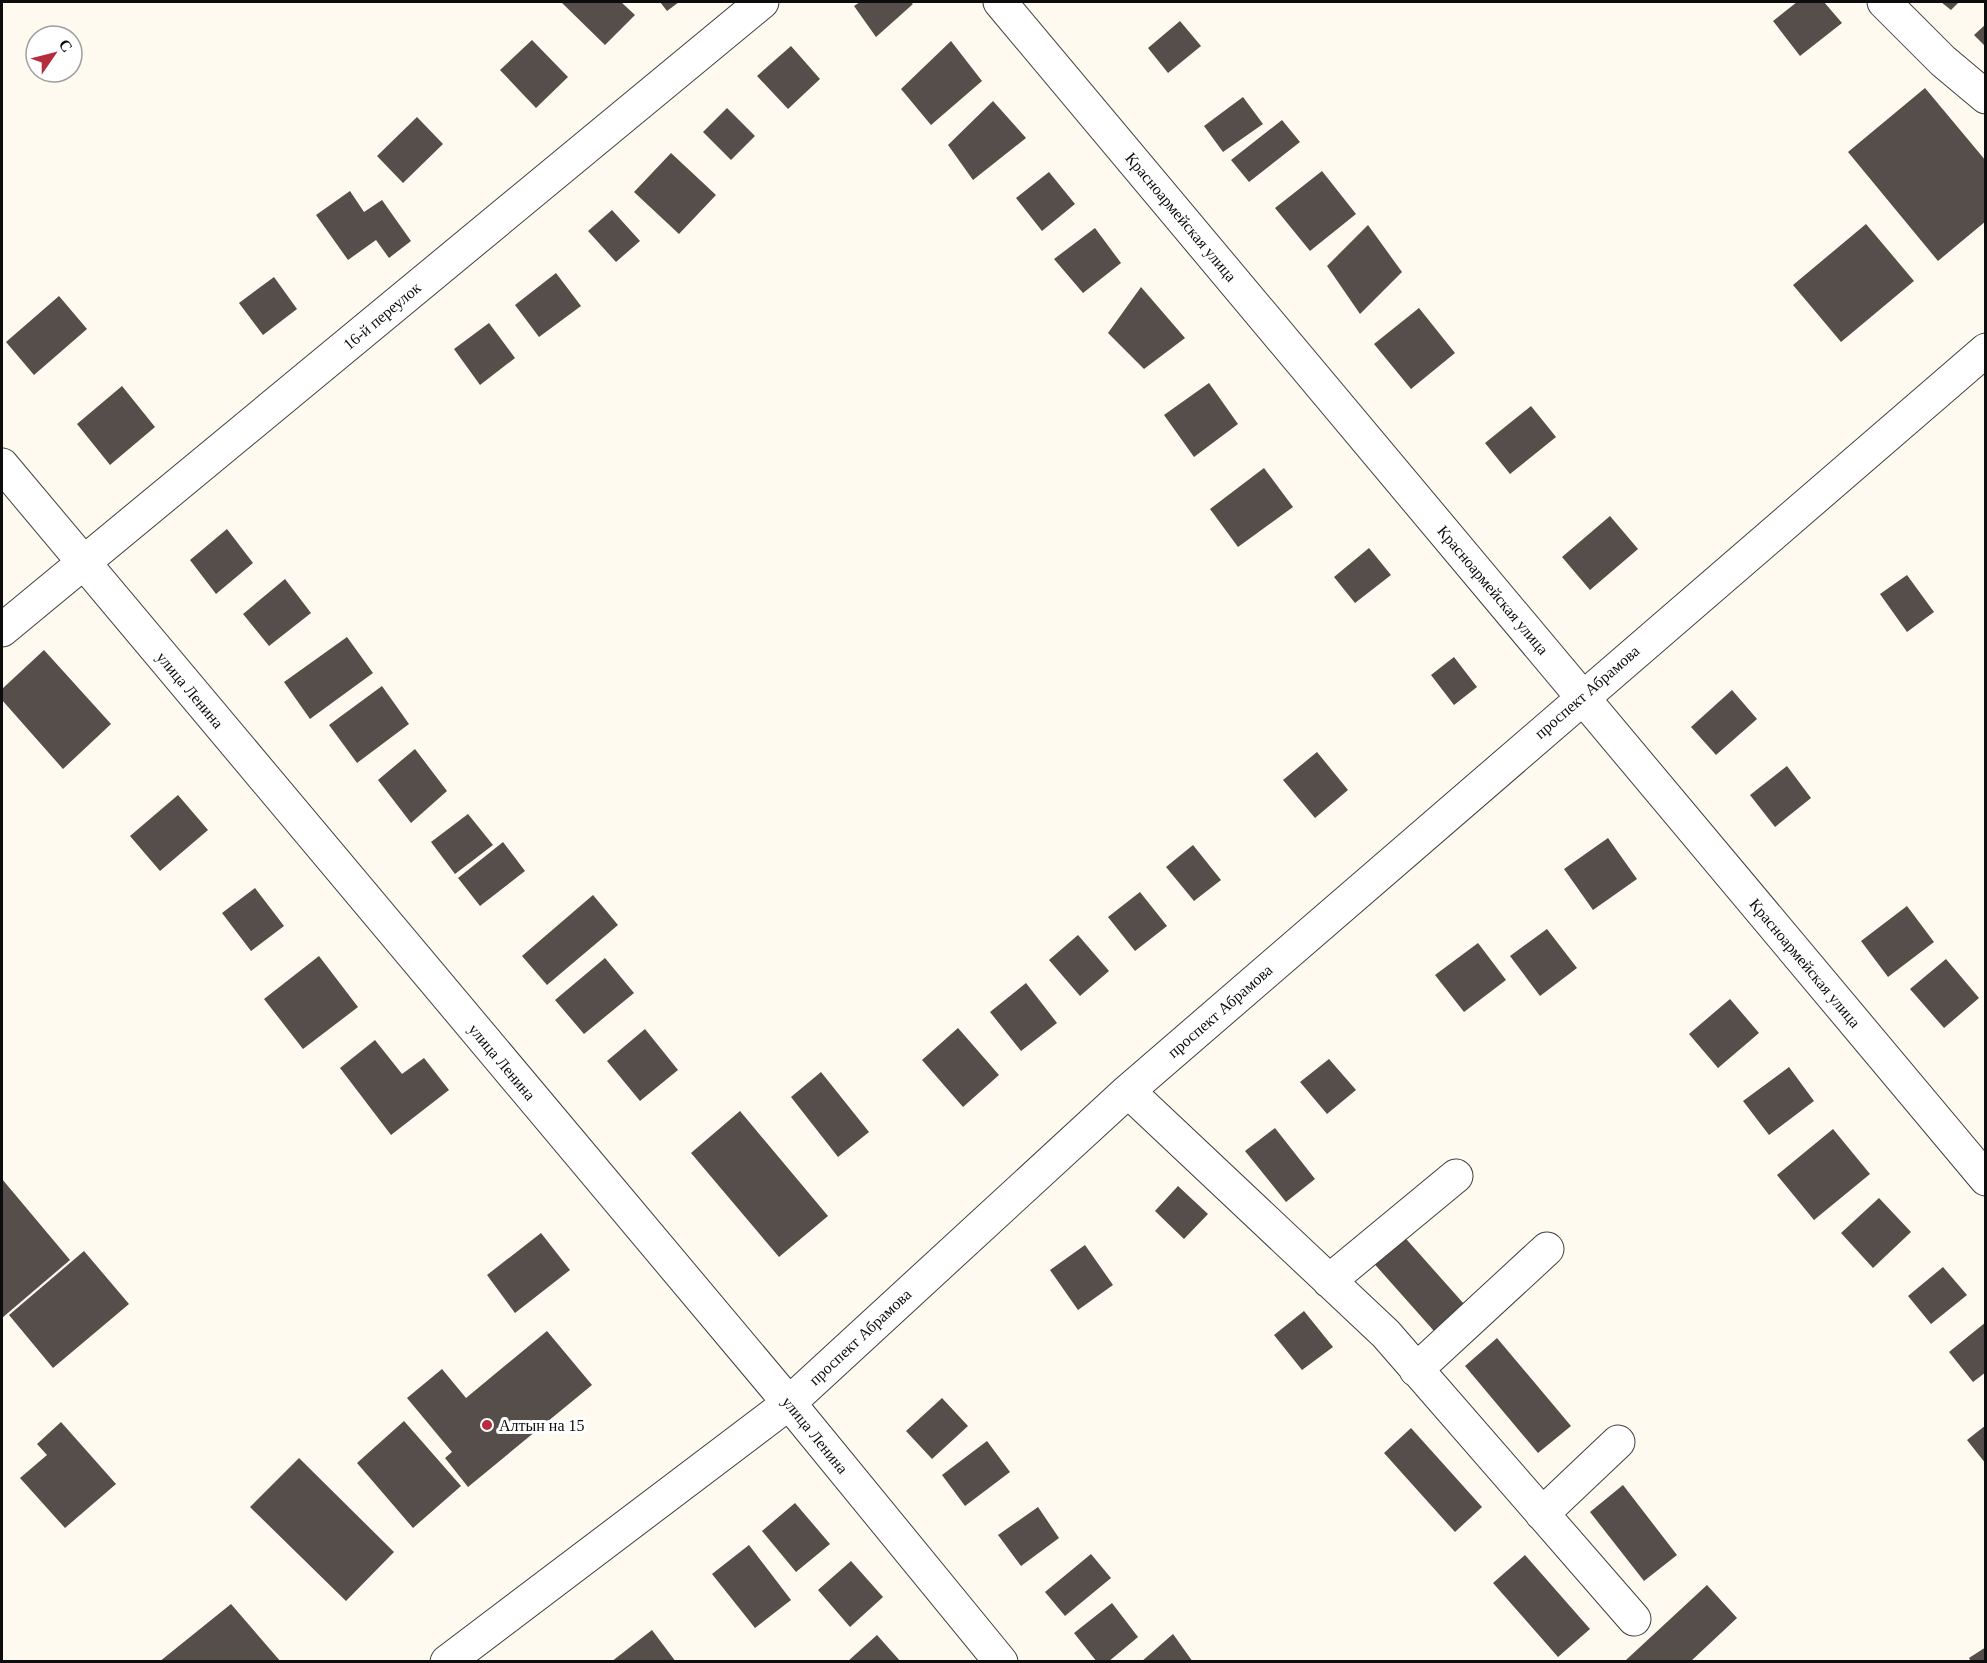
<svg xmlns="http://www.w3.org/2000/svg" width="1987" height="1663" viewBox="0 0 1987 1663" font-family="Georgia,serif">
<style>
.building{fill:#564e4a}
.lines{fill:none;stroke-linecap:round;stroke-linejoin:round}
.minor-casing{stroke:#404040;stroke-width:35}
.minor{stroke:#fff;stroke-width:33}
.poi-dot{fill:#b72c3d;stroke:#fff;stroke-width:2}
.labels{text-anchor:middle;dominant-baseline:central;stroke-width:6;stroke-linejoin:round;paint-order:stroke}
.street-label{font-size:16px;fill:#0d0d0d;stroke:#fff}
.poi-label{font-size:16px;fill:#0d0d0d;stroke:#fff;text-anchor:start}
</style>
<rect width="100%" height="100%" fill="#fefaef"/>
<path class="building" d="M561 2H621L635 15 605 45Z
M660 2H679L667 11Z
M860 2H910L913 4 876 37 854 6Z
M1797 2H1824L1842 23 1800 56 1773 21Z
M1941 2H1959L1951 10Z
M1180 21 1201 46 1168 73 1148 48Z
M1986 24V47L1974 35Z
M532 40 568 77 536 108 500 70Z
M951 41 982 81 931 125 901 89Z
M791 46 820 79 788 109 757 76Z
M1925 88 1986 161V221L1938 261 1848 152Z
M1243 97 1263 124 1223 152 1204 126Z
M993 101 1026 138 973 180 948 145Z
M727 108 755 136 731 160 703 132Z
M417 117 443 144 403 183 377 156Z
M1282 120 1300 142 1249 182 1231 160Z
M671 153 716 195 679 234 634 192Z
M1322 171 1356 214 1310 251 1275 208Z
M1049 172 1075 204 1042 231 1016 198Z
M350 191 364 212 382 200 411 241 389 258 376 240 348 260 316 215Z
M612 210 640 241 616 262 588 231Z
M1866 224 1914 281 1841 342 1793 285Z
M1368 225 1402 272 1360 314 1327 266Z
M1095 228 1121 263 1083 293 1054 259Z
M556 273 581 306 539 337 515 305Z
M274 277 297 309 263 335 239 303Z
M1141 287 1185 338 1144 369 1108 333Z
M59 296 87 329 34 375 6 342Z
M1419 308 1455 353 1411 389 1374 344Z
M489 323 515 358 480 385 454 349Z
M1209 383 1238 424 1194 457 1164 415Z
M122 386 155 427 110 465 77 424Z
M1531 406 1556 437 1510 474 1485 443Z
M1264 468 1293 507 1238 547 1210 509Z
M1610 516 1638 549 1590 590 1562 557Z
M227 529 253 563 216 594 190 560Z
M1369 548 1391 575 1355 603 1334 577Z
M1907 575 1934 612 1907 632 1880 594Z
M285 579 311 613 269 646 243 614Z
M347 637 373 673 310 719 284 682Z
M44 650 111 724 63 769 2 700V689Z
M1454 657 1477 687 1454 705 1431 675Z
M382 686 409 724 357 763 329 725Z
M1732 690 1757 719 1716 755 1691 727Z
M415 749 447 791 411 823 378 780Z
M1317 752 1348 790 1315 818 1283 780Z
M1787 766 1811 798 1775 827 1750 795Z
M178 795 208 830 160 871 130 836Z
M468 814 493 845 455 874 431 842Z
M1608 838 1637 879 1593 910 1564 869Z
M503 842 525 871 480 906 458 878Z
M1193 845 1221 880 1194 901 1166 867Z
M255 888 284 926 251 951 222 913Z
M1140 892 1167 926 1135 951 1108 917Z
M593 895 618 925 547 985 522 956Z
M1907 906 1934 942 1888 977 1861 941Z
M1547 929 1577 968 1540 996 1510 956Z
M1078 935 1109 971 1080 996 1049 960Z
M1478 943 1506 980 1464 1012 1435 975Z
M319 956 358 1007 303 1049 264 999Z
M605 958 634 993 584 1034 555 1000Z
M1946 959 1979 998 1944 1028 1910 989Z
M1026 983 1057 1023 1021 1051 990 1012Z
M1730 999 1759 1033 1718 1068 1689 1034Z
M958 1028 999 1075 963 1107 922 1060Z
M645 1029 678 1070 640 1101 607 1061Z
M375 1040 402 1074 424 1058 449 1090 391 1135 340 1068Z
M1329 1059 1356 1090 1327 1114 1300 1082Z
M1789 1067 1814 1101 1769 1135 1743 1101Z
M821 1072 869 1132 838 1157 791 1097Z
M740 1111 828 1216 779 1257 691 1153Z
M1275 1128 1315 1179 1286 1202 1245 1151Z
M1833 1129 1870 1174 1814 1220 1777 1175Z
M2 1179 70 1260 2 1318Z
M1178 1186 1208 1214 1184 1239 1155 1211Z
M1879 1198 1911 1232 1873 1268 1841 1233Z
M1400 1232 1464 1304 1434 1331 1370 1259Z
M541 1233 570 1270 515 1313 487 1275Z
M1085 1245 1113 1285 1078 1310 1050 1270Z
M84 1251 129 1304 53 1368 9 1315Z
M1943 1267 1967 1295 1931 1324 1908 1296Z
M1304 1311 1333 1347 1302 1370 1274 1335Z
M1986 1322V1372L1973 1382 1949 1352Z
M547 1331 592 1385 468 1487 445 1458 452 1452 407 1398 442 1369 466 1398Z
M1497 1338 1571 1426 1538 1453 1465 1366Z
M942 1398 968 1426 932 1459 906 1431Z
M404 1421 461 1486 413 1528 357 1463Z
M61 1422 116 1484 65 1528 20 1478 47 1455 37 1444Z
M1986 1425V1464L1967 1440Z
M1411 1428 1482 1507 1455 1532 1384 1453Z
M987 1441 1010 1472 965 1506 942 1475Z
M299 1458 394 1552 346 1601 250 1507Z
M1623 1485 1677 1555 1644 1581 1590 1512Z
M795 1503 830 1544 796 1572 762 1531Z
M1038 1507 1059 1538 1021 1566 998 1535Z
M749 1545 791 1600 755 1628 712 1574Z
M1091 1554 1111 1578 1065 1616 1045 1592Z
M1525 1555 1590 1629 1558 1657 1493 1583Z
M851 1561 883 1597 850 1627 818 1590Z
M1707 1585 1737 1618 1690 1662H1628L1626 1660Z
M1112 1603 1138 1637 1108 1662H1097L1074 1633Z
M231 1604 281 1662H159Z
M652 1630 676 1662H611Z
M1173 1634 1193 1662H1141Z
M877 1635 901 1662H847Z
M1986 1647V1662H1971L1969 1658Z"/>
<g class="lines">
<defs>
<path id="minor" d="M1000 2 1986 1179
M1884 2 1943 61 1986 97
M2 465 789 1403 1001 1662
M2 630 762 2
M1128 1091 1386 1334 1634 1619
M1329 1281 1456 1176
M1416 1370 1547 1249
M1542 1514 1618 1442
M447 1662 789 1403 1128 1091 1986 350"/>
</defs>
<use href="#minor" class="minor-casing"/>
<use href="#minor" class="minor"/>
</g>
<circle class="poi-dot" cx="487" cy="1425" r="6"/>
<g class="labels">
<g class="street-label">
<text transform="translate(1181 217) rotate(50)">Красноармейская улица</text>
<text transform="translate(382 316) rotate(-40)">16-й переулок</text>
<text transform="translate(1493 590) rotate(50)">Красноармейская улица</text>
<text transform="translate(190 690) rotate(50)">улица Ленина</text>
<text transform="translate(1587 692) rotate(-41)">проспект Абрамова</text>
<text transform="translate(1805 963) rotate(50)">Красноармейская улица</text>
<text transform="translate(1220 1011) rotate(-41)">проспект Абрамова</text>
<text transform="translate(502 1062) rotate(50)">улица Ленина</text>
<text transform="translate(860 1337) rotate(-43)">проспект Абрамова</text>
<text transform="translate(815 1435) rotate(51)">улица Ленина</text>
</g>
<g class="poi-label">
<text x="499" y="1425">Алтын на 15</text>
</g>
</g>
<rect width="1987" height="1663" fill="none" stroke="#0d0d0d" stroke-width="6"/>
<g transform="translate(54 54) rotate(55)"><circle r="28" fill="#ffffff" stroke="#9e9e9e" stroke-width="1.5"/>
<path d="M0-4.5L10 22L0 15L-10 22Z" fill="#b72c3d"/>
<text y="-9" font-size="16" font-weight="bold" text-anchor="middle" fill="#0d0d0d">С</text>
</g>
</svg>
